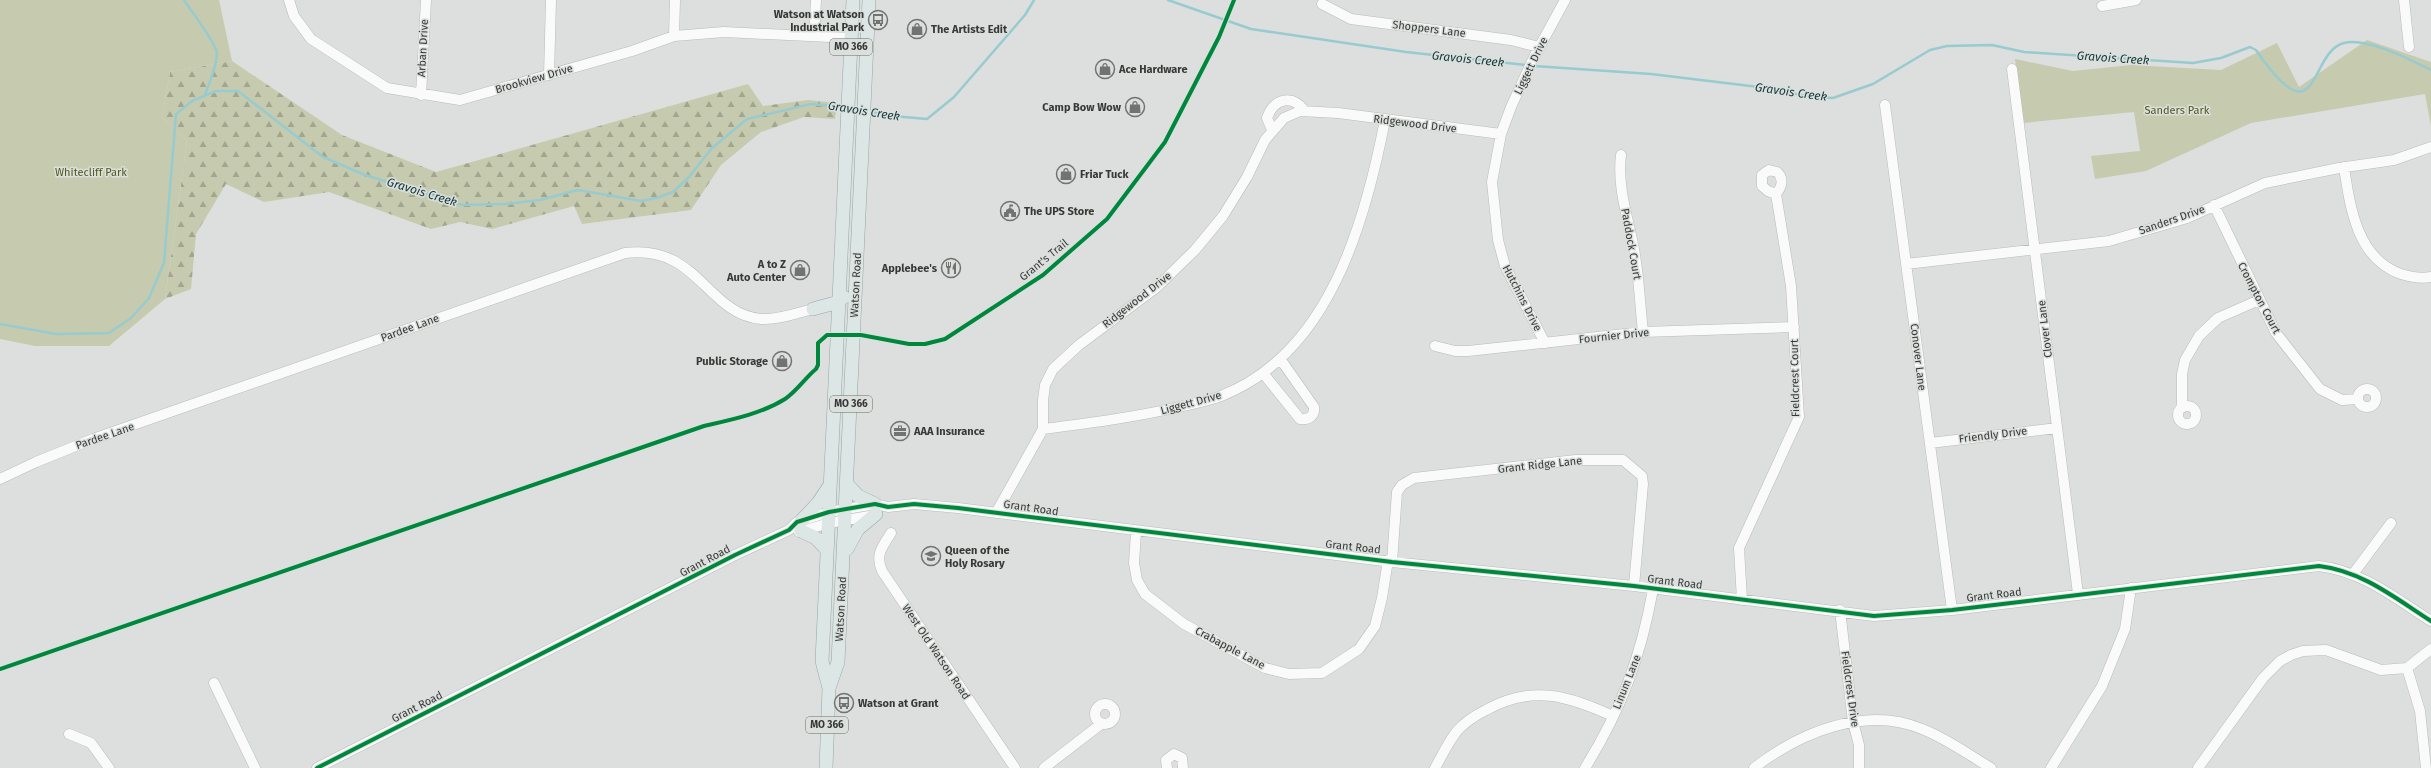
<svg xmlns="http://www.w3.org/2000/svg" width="2431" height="768" viewBox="0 0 2431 768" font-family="'Fira Sans',sans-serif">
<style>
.forest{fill:url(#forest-firs)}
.park{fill:#c6cbaf}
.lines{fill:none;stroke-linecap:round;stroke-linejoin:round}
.stream{stroke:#97cbd0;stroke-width:2.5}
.minor-casing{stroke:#b9bbba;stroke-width:11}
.major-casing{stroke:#96a7a5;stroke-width:14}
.minor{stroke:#fafafa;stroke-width:10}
.major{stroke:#dce7e5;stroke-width:13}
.cycleway-casing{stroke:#dbe0dd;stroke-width:6}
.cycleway{stroke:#00873e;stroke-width:4}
.labels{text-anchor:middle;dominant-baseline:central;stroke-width:3;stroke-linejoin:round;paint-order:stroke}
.shield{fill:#dbe0dd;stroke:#686b6a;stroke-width:1}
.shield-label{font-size:10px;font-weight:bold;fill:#373938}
.poi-label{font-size:11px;font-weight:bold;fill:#373938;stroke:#dbe0dd;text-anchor:start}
.street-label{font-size:11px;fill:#373938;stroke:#dbe0dd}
.park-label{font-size:11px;fill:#50561a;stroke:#dbe0dd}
.water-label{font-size:12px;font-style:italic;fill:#12363a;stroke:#dbe0dd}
</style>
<defs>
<pattern id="forest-firs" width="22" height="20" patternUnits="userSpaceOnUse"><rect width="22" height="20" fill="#c6cbaf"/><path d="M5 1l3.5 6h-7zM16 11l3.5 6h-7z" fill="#a2a68f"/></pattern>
</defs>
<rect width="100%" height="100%" fill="#dcdfdd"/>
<path class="forest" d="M232 61 342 135 436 172 748 84 763 106 808 100 837 103 835 119 804 117 761 132 721 165 691 210 582 224 574 206 492 229 460 222 431 229 329 192 264 202 226 184 196 234 191 289 165 299 187 141 162 117 170 72Z"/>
<path class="park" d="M0 0H219L232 61 170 72 162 117 187 141 165 299 109 346H35L0 339Z
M2367 40 2431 62V126L2425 94 2251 123 2146 171 2095 179 2091 156 2140 151 2134 112 2023 123 2015 59 2073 71 2131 65 2221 70 2277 43 2299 87Z"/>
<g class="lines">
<path class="stream" d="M184 0C191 11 216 43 217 53 217 66 209 83 205 95
M1168 0 1251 29 1406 52 1527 65
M1534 66 1651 74 1767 88 1811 97 1833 98 1873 84 1930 50 1947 46 1992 45 2024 52 2193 63 2221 58 2250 47 2256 50C2320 143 2308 52 2344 43 2367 37 2411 60 2431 70
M867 111 893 116 927 119 954 97 1025 15 1034 0
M0 324 56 334 109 333 131 318 149 298 164 263 176 114 192 101 216 91H238L323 157 365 175 462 205 505 204 540 200 578 190 641 201 656 198 673 192 689 177 711 149 747 119 811 104 844 107"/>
<defs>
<path id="minor" d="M289 0 294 16 311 39 387 88 460 100 632 51 674 36 724 32 851 38
M2404 0 2409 47
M1322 4 1351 19 1511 40 1539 47
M2102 6 2136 0
M674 36 675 0
M814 36 816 0
M2012 69 2078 594
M549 75 551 0
M421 95 426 0
M1885 105 1952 610
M1272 130 1267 118C1274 98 1292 94 1305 111
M1621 155C1617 187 1628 218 1634 249 1639 276 1640 305 1643 332
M2344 167C2350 207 2357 259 2401 274 2411 277 2421 279 2431 277
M1769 170 1777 172C1784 178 1782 187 1776 194L1768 191 1762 186V175Z
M2214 205 2276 333 2320 389 2342 400 2358 399
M1906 264 2109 241 2187 218 2265 183 2339 168 2394 160 2431 147
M1545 343 1505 266 1498 240 1492 182 1501 134 1511 107 1534 57 1565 0
M1435 346 1455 351H1468L1643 332 1794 327
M1263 373 1300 419C1309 420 1315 416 1314 407L1281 360
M2358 398a9 9 0 1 1 18 0a9 9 0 1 1-18 0Z
M2178 415a9 9 0 1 1 18 0a9 9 0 1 1-18 0Z
M2182 408V374L2185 360 2199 336 2218 318 2259 300
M1043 429V400L1045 385 1053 369 1079 345 1157 287 1195 250 1223 216 1247 177 1265 140 1284 118 1300 111 1338 113 1501 134
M1930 443 2057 428
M0 479 36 462 93 439 625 253C699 244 706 314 761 319 778 320 797 313 813 309
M996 513 1043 429C1090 423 1137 417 1183 406 1195 403 1209 401 1221 396 1329 354 1365 223 1385 120
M799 532 829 523 875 515
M1136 532 1134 563 1137 580 1145 594 1184 624 1265 668 1289 674 1322 673 1359 649 1375 626 1382 598 1388 560
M891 533C882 547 875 555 882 571L1015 768
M1392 562 1397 492 1402 485 1414 478 1576 460H1623L1642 476 1643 484 1634 586
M2353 574 2391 523
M1742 600 1739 548 1799 417 1791 286 1776 194
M1840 610 1853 722 1859 745V768
M214 683 255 768
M1095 714a10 10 0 1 1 20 0a10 10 0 1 1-20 0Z
M69 734 91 743 109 768
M317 768 735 555 789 530 797 522 829 512 875 504 888 507 914 504 958 508 1392 562 1634 586 1874 616 1952 610 2319 566C2362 571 2395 598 2431 621
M1044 768 1101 724
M1167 768 1166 760 1174 754 1182 758 1183 768
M1435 768C1442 756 1448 742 1457 731 1464 723 1476 715 1486 710 1533 684 1568 696 1613 716
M1585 768C1621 710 1641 657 1653 589
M1754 768C1799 733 1865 705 1922 729 1946 738 1969 755 1991 768
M2051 768 2102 686 2125 629 2131 588
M2198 768 2263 678 2280 661 2291 655 2303 651 2326 650 2381 670 2407 668
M2426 768 2420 711 2407 668 2431 649"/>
<path id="major" d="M813 309 835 303 844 297
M847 484 858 496 875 504
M801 521 818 503 830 485
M801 531 816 538 827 550
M847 549 858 529 876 514
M829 688 838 662 869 0
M826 768 829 688 822 661 853 0"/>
</defs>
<use href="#minor" class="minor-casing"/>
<use href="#major" class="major-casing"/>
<use href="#minor" class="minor"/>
<use href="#major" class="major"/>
<defs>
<path id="cycleway" d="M0 669 704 426C730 420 761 414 785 399 796 392 806 377 816 369L818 365V343L827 335H861L909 344H925L945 339 1043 275 1107 219 1165 142 1219 37 1234 0
M317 768 735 555 789 530 797 522 829 512 875 504 888 507 914 504 958 508 1392 562 1634 586 1874 616 1952 610 2319 566C2362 571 2395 598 2431 621"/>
</defs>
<use href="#cycleway" class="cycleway-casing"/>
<use href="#cycleway" class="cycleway"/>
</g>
<defs>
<symbol id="bus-ring" viewBox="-11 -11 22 22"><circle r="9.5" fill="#dbe0dd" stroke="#717372" stroke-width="1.5"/><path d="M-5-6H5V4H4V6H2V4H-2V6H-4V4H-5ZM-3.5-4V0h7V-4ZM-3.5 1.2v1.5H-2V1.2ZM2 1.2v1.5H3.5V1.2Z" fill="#717372"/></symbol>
<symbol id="shop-ring" viewBox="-11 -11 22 22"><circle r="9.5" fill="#dbe0dd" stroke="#717372" stroke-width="1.5"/><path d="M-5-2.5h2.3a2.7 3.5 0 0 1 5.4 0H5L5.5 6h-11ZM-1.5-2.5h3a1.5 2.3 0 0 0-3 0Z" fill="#717372"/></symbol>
<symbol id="civic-ring" viewBox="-11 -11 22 22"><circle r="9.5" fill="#dbe0dd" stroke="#717372" stroke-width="1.5"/><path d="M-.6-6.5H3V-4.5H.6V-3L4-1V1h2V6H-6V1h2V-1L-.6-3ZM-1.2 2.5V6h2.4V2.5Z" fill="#717372"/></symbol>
<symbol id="restaurant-ring" viewBox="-11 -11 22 22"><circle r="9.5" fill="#dbe0dd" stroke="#717372" stroke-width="1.5"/><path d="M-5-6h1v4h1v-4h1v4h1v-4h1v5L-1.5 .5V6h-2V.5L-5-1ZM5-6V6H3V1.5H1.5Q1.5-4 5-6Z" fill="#717372"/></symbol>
<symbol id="office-ring" viewBox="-11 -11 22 22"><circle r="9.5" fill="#dbe0dd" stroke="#717372" stroke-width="1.5"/><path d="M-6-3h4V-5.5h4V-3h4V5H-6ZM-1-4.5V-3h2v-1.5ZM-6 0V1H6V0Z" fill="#717372"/></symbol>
<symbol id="school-ring" viewBox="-11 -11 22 22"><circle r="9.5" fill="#dbe0dd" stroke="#717372" stroke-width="1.5"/><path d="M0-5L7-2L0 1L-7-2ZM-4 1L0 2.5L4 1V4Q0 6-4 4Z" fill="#717372"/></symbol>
</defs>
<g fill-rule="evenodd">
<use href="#bus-ring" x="867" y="9" width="22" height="22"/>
<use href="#shop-ring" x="906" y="18" width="22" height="22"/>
<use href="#shop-ring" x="1094" y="58" width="22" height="22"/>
<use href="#shop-ring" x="1124" y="96" width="22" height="22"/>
<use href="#shop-ring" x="1055" y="163" width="22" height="22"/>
<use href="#civic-ring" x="999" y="200" width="22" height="22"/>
<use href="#restaurant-ring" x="940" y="257" width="22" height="22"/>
<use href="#shop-ring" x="789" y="259" width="22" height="22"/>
<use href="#shop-ring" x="771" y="350" width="22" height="22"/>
<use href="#office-ring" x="889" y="420" width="22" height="22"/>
<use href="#school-ring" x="920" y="545" width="22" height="22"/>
<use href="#bus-ring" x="833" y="692" width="22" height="22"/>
</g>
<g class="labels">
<g class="shield">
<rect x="830" y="39" width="42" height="16" rx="3"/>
<rect x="830" y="396" width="42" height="16" rx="3"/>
<rect x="806" y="717" width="42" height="16" rx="3"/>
</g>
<g class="shield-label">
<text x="851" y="47">MO 366</text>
<text x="851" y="404">MO 366</text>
<text x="827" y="725">MO 366</text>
</g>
<g class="poi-label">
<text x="864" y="14" text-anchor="end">Watson at Watson<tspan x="864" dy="13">Industrial Park</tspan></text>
<text x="931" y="29">The Artists Edit</text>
<text x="1119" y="69">Ace Hardware</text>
<text x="1121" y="107" text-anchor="end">Camp Bow Wow</text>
<text x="1080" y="174">Friar Tuck</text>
<text x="1024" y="211">The UPS Store</text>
<text x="786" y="264" text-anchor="end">A to Z<tspan x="786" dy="13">Auto Center</tspan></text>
<text x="937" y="268" text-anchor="end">Applebee's</text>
<text x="768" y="361" text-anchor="end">Public Storage</text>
<text x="914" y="431">AAA Insurance</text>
<text x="945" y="550">Queen of the<tspan x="945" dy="13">Holy Rosary</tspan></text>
<text x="858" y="703">Watson at Grant</text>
</g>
<g class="street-label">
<text transform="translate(1429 29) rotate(7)">Shoppers Lane</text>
<text transform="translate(423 48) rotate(-87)">Arban Drive</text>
<text transform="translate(1531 66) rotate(-64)">Liggett Drive</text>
<text transform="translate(534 79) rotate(-16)">Brookview Drive</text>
<text transform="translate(1415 124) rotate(7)">Ridgewood Drive</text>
<text transform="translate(2172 220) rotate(-19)">Sanders Drive</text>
<text transform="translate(1631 244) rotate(80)">Paddock Court</text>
<text transform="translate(1044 260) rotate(-39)">Grant's Trail</text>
<text transform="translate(856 285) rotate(-87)">Watson Road</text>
<text transform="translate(1522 298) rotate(63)">Hutchins Drive</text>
<text transform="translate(2259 298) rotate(62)">Crompton Court</text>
<text transform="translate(1137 300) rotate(-38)">Ridgewood Drive</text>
<text transform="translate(410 328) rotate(-20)">Pardee Lane</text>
<text transform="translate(2045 329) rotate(-97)">Clover Lane</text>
<text transform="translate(1614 336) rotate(-6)">Fournier Drive</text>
<text transform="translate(1918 357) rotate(83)">Conover Lane</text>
<text transform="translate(1795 378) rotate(-91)">Fieldcrest Court</text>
<text transform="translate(1191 403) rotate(-15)">Liggett Drive</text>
<text transform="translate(1993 435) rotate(-7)">Friendly Drive</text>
<text transform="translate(105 436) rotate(-19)">Pardee Lane</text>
<text transform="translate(1540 465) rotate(-6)">Grant Ridge Lane</text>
<text transform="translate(1031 508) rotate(8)">Grant Road</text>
<text transform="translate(1353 547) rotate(6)">Grant Road</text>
<text transform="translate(705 561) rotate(-28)">Grant Road</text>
<text transform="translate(1675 582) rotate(7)">Grant Road</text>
<text transform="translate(1994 595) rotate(-7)">Grant Road</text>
<text transform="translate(841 609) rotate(-87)">Watson Road</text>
<text transform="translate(1230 648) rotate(28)">Crabapple Lane</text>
<text transform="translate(936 652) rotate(56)">West Old Watson Road</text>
<text transform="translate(1627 682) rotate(-68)">Linum Lane</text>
<text transform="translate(1850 689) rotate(82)">Fieldcrest Drive</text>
<text transform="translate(417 707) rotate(-27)">Grant Road</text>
</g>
<g class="park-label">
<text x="2177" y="110">Sanders Park</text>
<text x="91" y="172">Whitecliff Park</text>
</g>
<g class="water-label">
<text transform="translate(2113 58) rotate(4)">Gravois Creek</text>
<text transform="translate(1468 59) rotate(6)">Gravois Creek</text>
<text transform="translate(1791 92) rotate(8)">Gravois Creek</text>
<text transform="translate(864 111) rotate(9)">Gravois Creek</text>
<text transform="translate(422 192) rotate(17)">Gravois Creek</text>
</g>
</g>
</svg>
